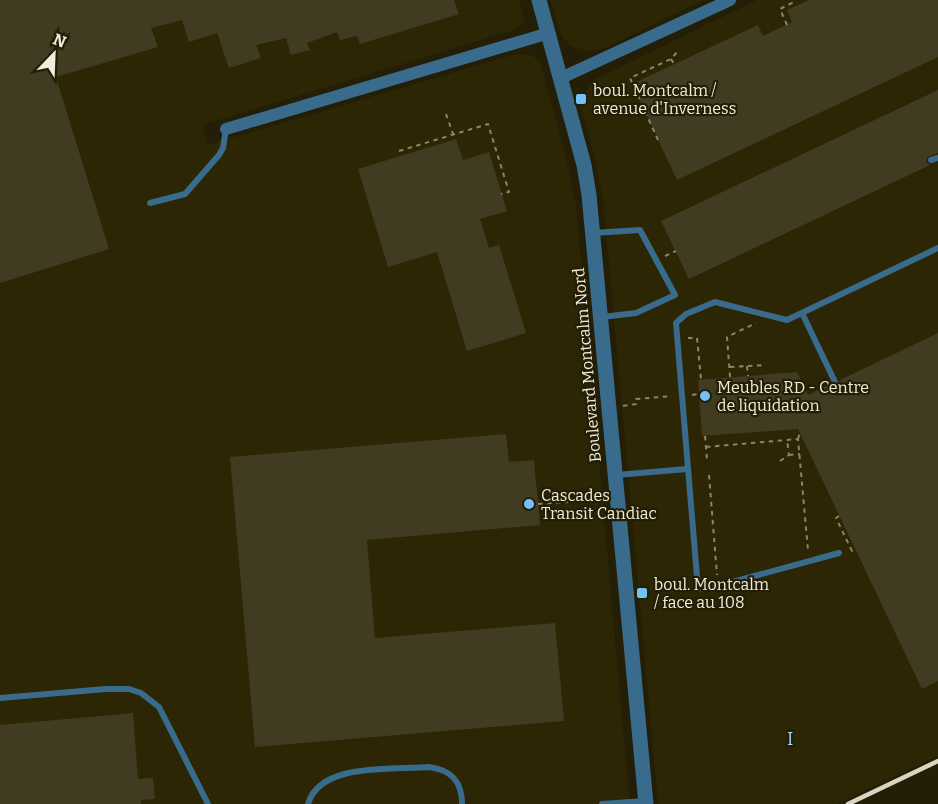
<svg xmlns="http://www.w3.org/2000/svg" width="938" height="804" viewBox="0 0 938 804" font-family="Bitter,serif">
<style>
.built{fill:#2c2604}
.building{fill:#413b22}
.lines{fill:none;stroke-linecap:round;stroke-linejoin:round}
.path{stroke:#88846f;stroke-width:2;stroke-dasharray:4.5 4.5;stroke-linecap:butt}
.service{stroke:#396b8d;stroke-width:6}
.minor{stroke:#396b8d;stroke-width:12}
.tertiary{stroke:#396b8d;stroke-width:15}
.rail{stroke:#d8d5c4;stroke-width:4.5}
.poi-dot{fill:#73c1f6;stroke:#231e05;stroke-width:2}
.labels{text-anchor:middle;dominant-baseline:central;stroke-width:4.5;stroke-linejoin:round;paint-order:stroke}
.poi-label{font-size:16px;fill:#f0eddd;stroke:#231e05;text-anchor:start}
.street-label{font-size:16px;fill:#f0eddd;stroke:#231e05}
.neighbourhood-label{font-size:18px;letter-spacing:1.5px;fill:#aed7f5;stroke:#231e05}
</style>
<rect width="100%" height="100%" fill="#231e05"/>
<path class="built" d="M0 0H519L525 23 514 30 202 125 208 145 516 54 532 55 540 62 565 153 576 205 630 804H0Z
M550 0H704L602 49 590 52 571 46 562 37Z
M757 0H938V756L836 804H658L603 200 590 138 581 109V99L593 80Z"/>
<path class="building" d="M0 0H454L459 14 360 44 357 36 340 40 337 32 307 43 310 50 291 55 286 38 256 45 261 58 229 68 217 33 189 42 182 20 151 28 158 47 56 77 109 249 0 283Z
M809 0H938V57L677 180 632 84 758 25 763 36 792 22 787 10Z
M938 90V153L927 157 926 162 930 165 689 279 661 221Z
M456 139 463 160 489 152 507 211 480 219 489 248 499 245 526 333 467 351 437 252 388 267 358 169Z
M938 333V681L922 689 798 429 702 436 698 380 797 372 808 395 830 384 837 387 840 380Z
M506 434 509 462 534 460 540 525 367 540 375 638 555 623 564 721 255 747 230 457Z
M133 713 138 779 153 778 155 799 141 800V804H0V725Z"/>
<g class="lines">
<path class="path" d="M787 25 780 9 796 1
M671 59 674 64
M446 114 453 134
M658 140 630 78 671 59 678 51
M399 151 488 124 509 192 501 194
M665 256 676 251
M688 338H697L701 379
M747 366 748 376
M730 367 764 365
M730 377 727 337 756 323
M692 395 699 394
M623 406 636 404V399L672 396
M705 436 707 460
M798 439 800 432
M706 447 798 439 808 550
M789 455 800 454
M780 461 789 455 787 440
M709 475 717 575
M538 504 568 502
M839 516 836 518 852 551H850
M719 596 721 612"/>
<path class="service" d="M931 160 938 158
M150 203 185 194 219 155 223 148 226 129
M593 233 640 230 675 295 636 313 602 317
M802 313 835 382
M616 475 687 469
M839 553 718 586 698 589 676 323 686 314 715 302 787 320 938 248
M0 698 106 689H129L141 693 159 707 208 804
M308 804C320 762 393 770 429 767 452 770 462 782 462 804
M602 804 645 801"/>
<path class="minor" d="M561 78 730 0
M226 129 549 33"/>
<path class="tertiary" d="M539 0 584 165 589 195 646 804"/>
<path class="rail" d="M848 804 938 761"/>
</g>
<g class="poi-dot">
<rect x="575" y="93" width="12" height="12" rx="3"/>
<circle cx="705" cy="396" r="6"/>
<circle cx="529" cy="504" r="6"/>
<rect x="636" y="587" width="12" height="12" rx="3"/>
</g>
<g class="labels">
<g class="poi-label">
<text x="593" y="90">boul. Montcalm /<tspan x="593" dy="18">avenue d'Inverness</tspan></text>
<text x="717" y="387">Meubles RD - Centre<tspan x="717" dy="18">de liquidation</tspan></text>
<text x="541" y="495">Cascades<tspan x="541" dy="18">Transit Candiac</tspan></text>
<text x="654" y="584">boul. Montcalm<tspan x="654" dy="18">/ face au 108</tspan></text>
</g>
<g class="street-label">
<text transform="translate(587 365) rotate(-95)">Boulevard Montcalm Nord</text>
</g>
<g class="neighbourhood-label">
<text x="791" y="739">I</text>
</g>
</g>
<g transform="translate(54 54) rotate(23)" stroke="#231e05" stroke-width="4.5" paint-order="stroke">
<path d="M0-4.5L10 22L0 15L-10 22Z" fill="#f0eddd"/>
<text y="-9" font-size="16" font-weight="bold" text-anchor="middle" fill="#f0eddd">N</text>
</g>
</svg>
